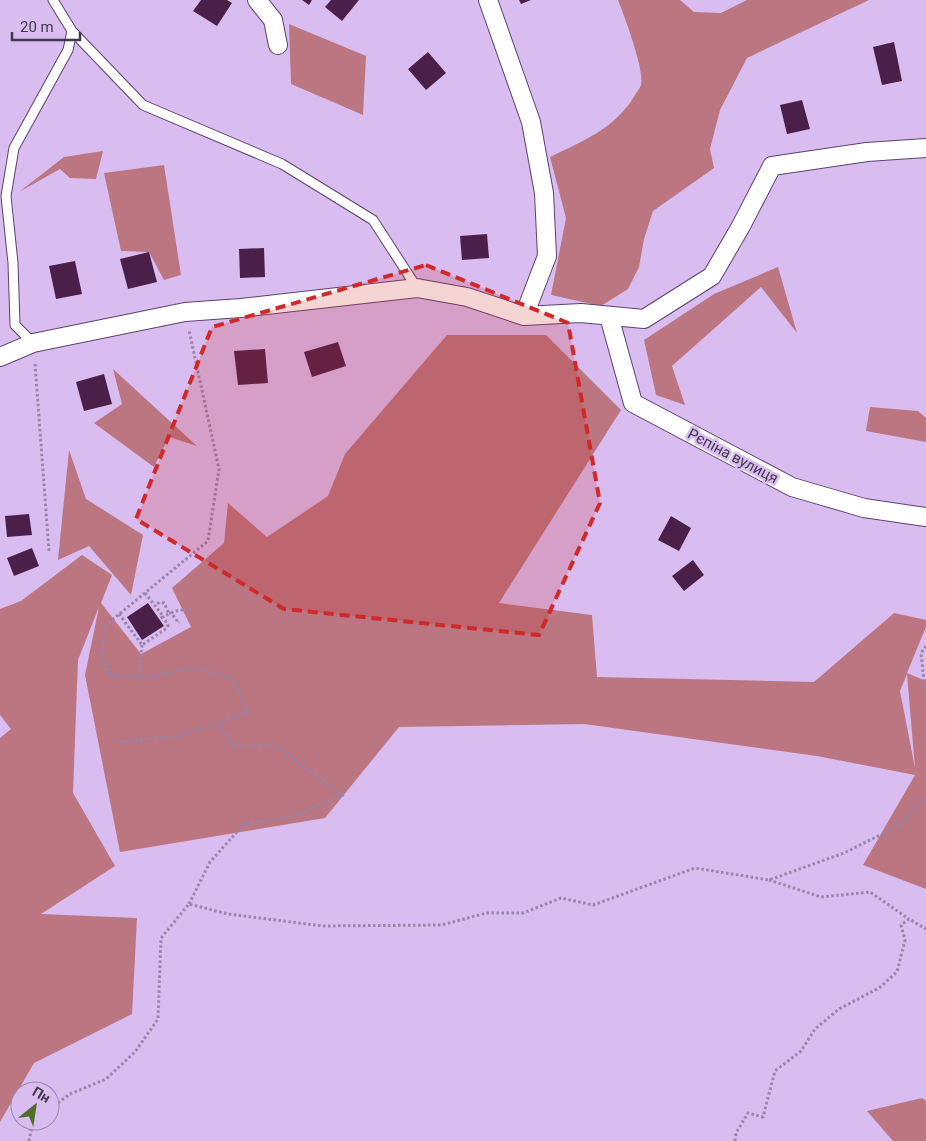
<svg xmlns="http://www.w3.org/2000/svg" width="926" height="1141" viewBox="0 0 926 1141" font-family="Roboto,sans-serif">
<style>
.forest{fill:#bb7681;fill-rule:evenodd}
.building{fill:#4b2048}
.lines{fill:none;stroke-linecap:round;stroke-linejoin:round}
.service-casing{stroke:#5c436e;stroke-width:11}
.minor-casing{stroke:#5c436e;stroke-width:20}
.path{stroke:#9984aa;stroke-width:3;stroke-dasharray:2.5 2.5;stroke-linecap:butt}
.service{stroke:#fff;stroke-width:9}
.minor{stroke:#fff;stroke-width:18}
.marked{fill:#cf292a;fill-opacity:0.2;stroke:#cf292a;stroke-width:4;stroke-dasharray:10 6;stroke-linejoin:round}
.labels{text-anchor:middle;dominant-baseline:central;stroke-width:5;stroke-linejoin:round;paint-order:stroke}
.street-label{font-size:15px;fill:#43374c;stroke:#d9bdf0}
</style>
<rect width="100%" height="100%" fill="#d9bdf0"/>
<path class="forest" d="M618 0H680L694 12 721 13 747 0H869L747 58 720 110 710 149 714 168 653 211 644 239 639 267 628 289 601 306 551 295 566 218 550 157C583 141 616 128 635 95 637 92 640 88 641 85 645 71 624 15 618 0Z
M289 24 366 56 363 115 291 84Z
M103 151 96 179 70 178 60 169 19 192 64 157Z
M164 165 181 275 164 280 149 252 121 251 104 173Z
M778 267 797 333 761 287 672 366 685 405 656 395 644 340 714 294Z
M447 335H546L621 410 499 603 592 615 597 677 814 682 894 613 926 620V627L907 673 926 681V889L863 865 915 775 817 756 584 724 399 727 325 818 120 852 85 675 99 607 78 660 73 793 115 866 41 914 137 918 132 1014 34 1063 0 1122V738L11 729 0 715V609L21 601 82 555 112 575 101 603 141 654 191 627 172 588 224 543 228 503 267 537 328 496 345 454ZM907 674 915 768 900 691Z
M113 369 197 446 169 437 154 467 94 423 122 404Z
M870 407 918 411 926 418V442L866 431Z
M69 450 86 499 143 535 131 595 89 546 58 560Z
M922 1098 926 1101V1141H893L867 1111Z"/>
<path class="building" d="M201 0H227L232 3 217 26 193 11Z
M302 0H312L309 5Z
M331 0H359L342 21 325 7Z
M519 0H531L521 4Z
M894 42 902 81 882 85 873 47Z
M428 52 446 73 426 90 408 69Z
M802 100 810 129 787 134 780 105Z
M487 234 489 258 462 260 460 236Z
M264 248 265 277 240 278 239 249Z
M149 252 157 282 128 289 120 259Z
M75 261 82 294 56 299 49 266Z
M338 342 346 366 312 377 304 352Z
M265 349 268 383 238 385 234 351Z
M104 374 112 404 84 411 76 382Z
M29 514 32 535 7 537 5 516Z
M671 516 691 528 679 551 658 540Z
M32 548 39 566 14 576 7 558Z
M693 560 704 575 684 591 672 576Z
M148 603 164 626 142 640 127 617Z"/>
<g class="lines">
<defs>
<path id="service" d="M53 0 72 31 143 105 282 164 373 220 417 288
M33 343 15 325 13 263 6 196 14 148 68 50 72 31"/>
<path id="minor" d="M257 0 273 20 278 45
M488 0 531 122 544 193 547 256 524 316
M609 316 633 403 792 487 864 508 926 517
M0 357 33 343 185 312 241 308 417 288 467 297 524 316 581 313 644 319 712 276 741 226 772 166 867 152 926 148"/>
</defs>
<use href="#service" class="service-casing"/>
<use href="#minor" class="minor-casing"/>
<path class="path" d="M35 364 49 551
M145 593 163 616 159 620
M169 613H171L176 619 178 623 179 622
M171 613C178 609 185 611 192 607
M119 614 142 645 167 628 168 625 163 617 169 614 164 603 160 602 155 605
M142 645 140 663 142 677
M926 646 921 653 926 698
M120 742 179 736 248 712 232 678 192 667 150 677 110 675 101 654 106 625 208 541 219 469 189 330
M769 880 821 897 870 892 909 919
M189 904 210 862 244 824 291 817 343 795 277 746H234L217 724
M50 1109 70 1094 106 1079 135 1052 158 1019 161 938 189 904 228 914 323 926 441 925 487 913H523L561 898 593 905 695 868 769 880 844 853 900 825 926 797
M29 1141 33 1121
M735 1141 736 1133 748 1113 763 1117 775 1071 801 1051 815 1029 839 1009 879 988 897 972 905 940 901 925 909 919 926 929"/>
<use href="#service" class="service"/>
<use href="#minor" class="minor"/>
</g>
<path class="marked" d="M426 265 568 323 600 503 539 635 284 609 136 519 212 327Z"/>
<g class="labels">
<g class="street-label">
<text transform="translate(733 456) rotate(28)">Рєпіна вулиця</text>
</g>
</g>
<g transform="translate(35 1106) rotate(30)"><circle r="24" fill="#d9bdf0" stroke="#9d87ae"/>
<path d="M0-4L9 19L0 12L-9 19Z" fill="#507027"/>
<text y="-8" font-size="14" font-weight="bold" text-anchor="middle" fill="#43374c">Пн</text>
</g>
<path d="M12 32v8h68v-8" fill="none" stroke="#43374c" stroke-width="2.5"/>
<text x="20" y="32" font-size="15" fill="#43374c" stroke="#d9bdf0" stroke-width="4" paint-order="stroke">20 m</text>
</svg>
